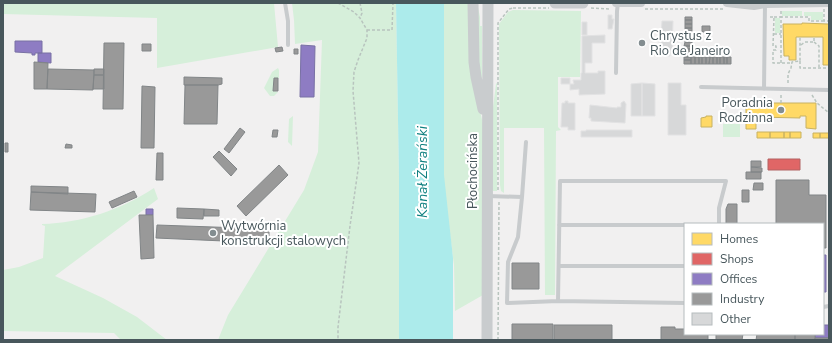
<svg xmlns="http://www.w3.org/2000/svg" width="832" height="343" viewBox="0 0 832 343" font-family="'Nunito Sans',sans-serif">
<style>
.green{fill:#d6efda}
.water{fill:#acebeb}
.homes{fill:#ffd966;stroke:#c8b263}
.shops{fill:#e06666;stroke:#b26263}
.offices{fill:#8e7cc3;stroke:#7971a4}
.industry{fill:#999;stroke:#818587}
.building{fill:#d7d8d9;stroke:#e2e2e3}
.lines{fill:none;stroke-linecap:round;stroke-linejoin:round}
.path{stroke:#b8c4be;stroke-width:1.5;stroke-dasharray:3 2;stroke-linecap:butt}
.service{stroke:#c8cbcd;stroke-width:4}
.minor{stroke:#c8cbcd;stroke-width:8}
.secondary{stroke:#c9ccce;stroke-width:11}
.poi-dot{fill:#838d90;stroke:#fff;stroke-width:1.5}
.labels{text-anchor:middle;dominant-baseline:central;stroke-width:4;stroke-linejoin:round;paint-order:stroke}
.poi-label{font-size:13px;fill:#48575c;stroke:#fff;text-anchor:start}
.street-label{font-size:13px;fill:#48575c;stroke:#fff}
.water-label{font-size:14px;font-style:italic;fill:#118181;stroke:#fff}
</style>
<rect width="100%" height="100%" fill="#f1f0f0"/>
<path class="green" d="M3 3H274L278 47 157 68V18L3 14Z
M292 3H396L399 178V340H218L228 315 304 190 318 152 322 40 295 44 294 20Z
M443 3H470L474 84 483 124V295L455 311 454 265 446 204H444Z
M477 3 480 17V26H482V84H480L477 30Z
M513 10 581 11 580 77H558V127L561 130 556 131 555 295H545L544 128H504V193L501 191 500 185 499 24 508 12Z
M782 11H802V16H782Z
M804 12H823V20H811V16H804Z
M775 18H780V33H775Z
M278 68 279 70V78H274L273 91 278 92 274 96H270L264 88 272 72Z
M497 83V191H493L491 189 492 115 496 84Z
M293 116 292 146 288 142 289 119Z
M723 124H740V137H723Z
M154 188 158 199 55 276 103 298 137 317 167 340H121L114 333 3 331V270L19 267 43 258 45 226 42 225V224C81 223 121 210 154 188Z"/>
<path class="water" d="M396 3H444V175L453 258V340H399V178Z"/>
<path class="homes" d="M802 23 828 24 829 25V65H823V37H796V60H789V56H784L783 24H802Z
M746 103H816V129L806 128V116H800V118L756 117V129H746Z
M706 116H712V127H701V118L706 117Z
M757 132H770V138H757Z
M770 132H784V138H770Z
M784 132H790V138H784Z
M790 132H801V138H790Z
M813 133H820V138H813Z
M820 133H829V138H820Z"/>
<path class="shops" d="M768 159H800V170H768Z"/>
<path class="offices" d="M15 41H42V53H35V55H32V53L15 52Z
M301 45 315 46 314 97H300Z
M38 53H51V63L38 62Z
M146 209H153V215H146Z
M823 255H826V292H823Z
M823 325H829V338H815V334H823Z"/>
<path class="industry" d="M685 17H692V20H685Z
M685 20H692V24H685Z
M685 24H692V28H685Z
M702 26H710V32H702Z
M685 28H692V31H685Z
M685 31H692V35H685Z
M685 35H692V38H685Z
M685 38H692V42H685Z
M685 42H692V46H684Z
M104 43H124L123 109H103Z
M142 44H151V51H142Z
M684 46H692V49H684Z
M282 47 283 51 276 52 275 48Z
M294 49H298V54H294Z
M684 49H692L691 53H684Z
M684 53H691V57H684Z
M684 57H691V60H684Z
M691 57H695V64H691Z
M695 57H699V64H695Z
M699 57H702V64H699Z
M702 57H706V64H702Z
M706 57H710L709 64H706Z
M710 57H713V64H709Z
M713 57H717V64H713Z
M717 57H720V64H717Z
M720 57H724V64H720Z
M724 57H727V64H724Z
M727 57H731V64H727Z
M684 60H691V64H684Z
M34 62 48 63 47 89H34Z
M48 69 94 70 93 90 47 89Z
M94 69H104V75H94Z
M94 75H104V89H93Z
M184 77 222 78V84L218 85H184Z
M274 78H278V91H273Z
M185 85H218L217 124H184Z
M142 86 155 87 154 148H141Z
M240 128 245 132 229 153 224 149Z
M273 130H278L277 137H272Z
M5 143H8V152H5Z
M66 144 72 145V148H65Z
M219 151 237 169 231 176 213 157Z
M157 153H163V180H156Z
M751 161H761V167H751Z
M279 165 288 175 246 216 237 206Z
M751 167 762 168V172H751Z
M746 172H761V179H746Z
M776 180H809V195H826V248H823V224H776Z
M754 183H763V190H753Z
M31 186 68 187V194L31 192Z
M742 190H749V202H742Z
M134 191 137 197 112 208 109 202Z
M31 192 96 194 95 212 30 210Z
M728 204H737V224H726V209Z
M177 208 204 209 203 219 177 218Z
M204 209 219 210V216H204Z
M139 215H153L154 258 141 259Z
M157 225 269 229V243L156 238Z
M512 263H539V289H512Z
M512 324H553V340H512Z
M554 325H612V340H554Z
M661 327H675V329H685V334H708V340H661Z
M716 334H743L742 340H716Z
M757 334H795V340H756Z
M795 334H815V340H795Z
M815 338H829V340H815Z"/>
<path class="building" d="M608 15H612V19H614L612 29H608Z
M662 21H673L672 53H670V56H665V53H661V42H658V38H661Z
M582 22H587V35H582Z
M605 35V43H592V63H585V73H598V71H605V94L579 95V89L570 90V84H574L573 80H581V73H582V36Z
M561 78H570V84H561Z
M642 83V116H631V84Z
M642 83 655 84V116H642Z
M668 83H681V105H686V135H668Z
M565 101H568V103H575V130H568V127H561L562 103H565Z
M624 101 626 104 625 123 591 121V118H589L590 105 617 108V107H621V103Z
M586 130H632V137H581V131H586Z"/>
<g class="lines">
<path class="path" d="M338 3 354 12 360 18 367 30V38L358 60 354 72 353 91 359 163 350 226 338 327V340
M360 3 362 13 360 18
M513 8H549
M591 8 611 9
M645 9H723
M824 9V21H829
M781 11V17H809V21H824
M770 17H774L773 46H776V50H773V63H792
M774 17H781V63
M367 30H392L393 3
M774 34H781
M814 42 819 46V67
M801 45 805 42H814V36
M800 61V68H829
M788 83V74L791 68 792 62 800 61V36
M781 95V103
M812 95 817 103 829 113
M498 190V23L509 9 513 8V7
M498 340 499 202"/>
<path class="service" d="M285 3 288 21V45
M616 73 617 11 618 3
M701 87 829 90
M764 89 765 4
M488 196 522 197 526 142
M522 197 518 237 508 262 507 303 558 301 685 303
M559 225H685
M559 266H685
M558 301 560 181H726L719 208V224
M823 307 829 306"/>
<path class="minor" d="M616 3H641
M727 3 754 6 765 4 829 3"/>
<path class="secondary" d="M473 3 474 62 476 77 483 109
M555 3H583
M487 340 488 3"/>
</g>
<g class="poi-dot">
<circle cx="642" cy="43" r="4"/>
<circle cx="781" cy="110" r="4"/>
<circle cx="213" cy="233" r="4"/>
</g>
<g class="labels">
<g class="poi-label">
<text x="650" y="36">Chrystus z<tspan x="650" dy="15">Rio de Janeiro</tspan></text>
<text x="773" y="103" text-anchor="end">Poradnia<tspan x="773" dy="15">Rodzinna</tspan></text>
<text x="221" y="226">Wytwórnia<tspan x="221" dy="15">konstrukcji stalowych</tspan></text>
</g>
<g class="street-label">
<text transform="translate(473 171) rotate(-90)">Płochocińska</text>
</g>
<g class="water-label">
<text transform="translate(422 172) rotate(-90)">Kanał Żerański</text>
</g>
</g>
<rect width="832" height="343" fill="none" stroke="#48575c" stroke-width="8"/>
<rect x="684" y="223" width="140" height="112" fill="#ffffff" stroke="#b6bcbe"/>
<rect x="692" y="233" width="20" height="12" fill="#ffd966" stroke="#b6bcbe"/>
<text x="720" y="243" font-size="12" fill="#48575c">Homes</text>
<rect x="692" y="253" width="20" height="12" fill="#e06666" stroke="#b6bcbe"/>
<text x="720" y="263" font-size="12" fill="#48575c">Shops</text>
<rect x="692" y="273" width="20" height="12" fill="#8e7cc3" stroke="#b6bcbe"/>
<text x="720" y="283" font-size="12" fill="#48575c">Offices</text>
<rect x="692" y="293" width="20" height="12" fill="#999999" stroke="#b6bcbe"/>
<text x="720" y="303" font-size="12" fill="#48575c">Industry</text>
<rect x="692" y="313" width="20" height="12" fill="#d7d8d9" stroke="#b6bcbe"/>
<text x="720" y="323" font-size="12" fill="#48575c">Other</text>
</svg>
